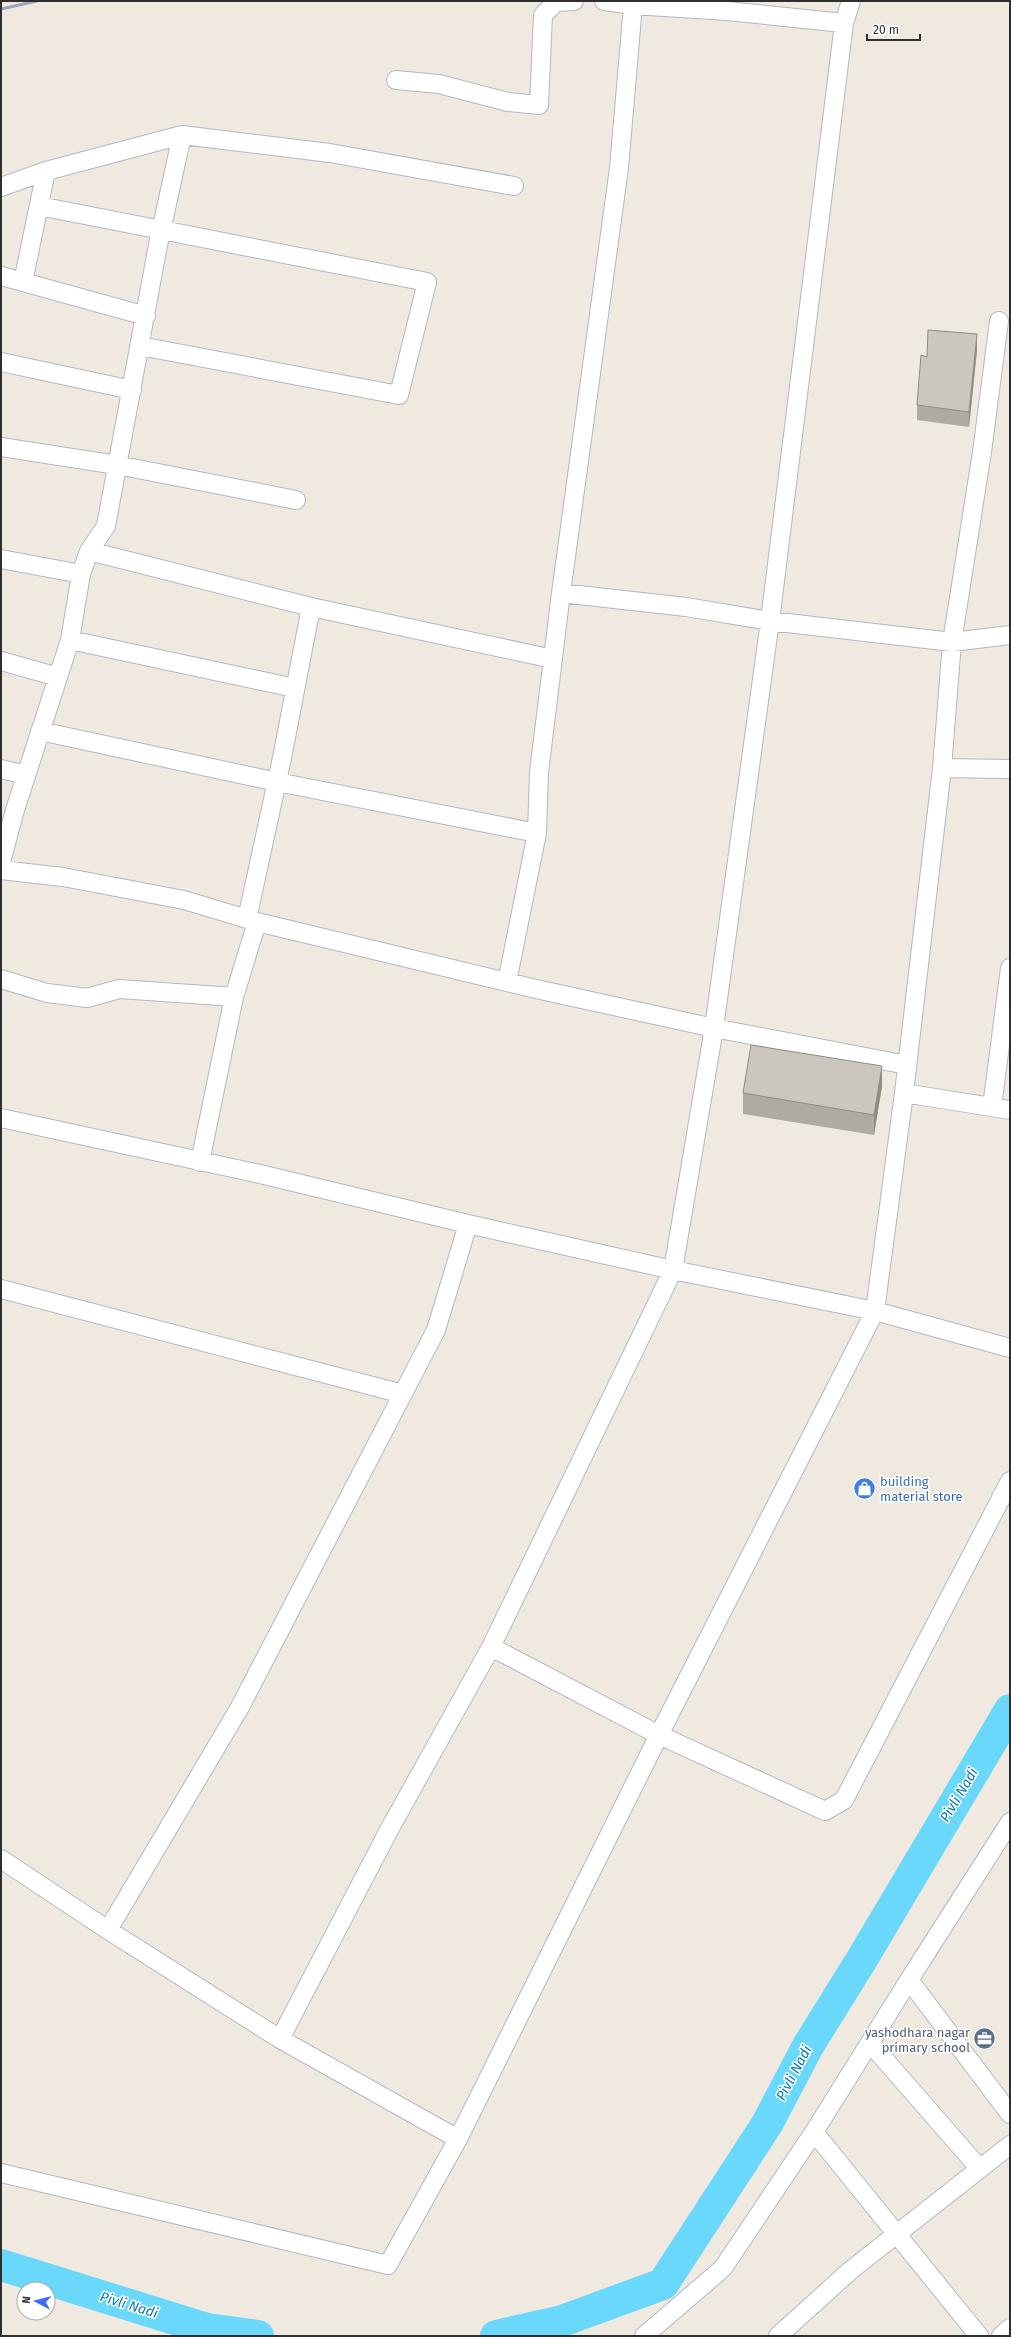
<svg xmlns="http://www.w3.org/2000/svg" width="1011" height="2337" viewBox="0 0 1011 2337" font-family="'Fira Sans',sans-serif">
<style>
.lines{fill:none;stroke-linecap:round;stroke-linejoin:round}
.river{stroke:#6ad8fb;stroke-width:32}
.minor-casing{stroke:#b3b7c2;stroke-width:20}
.minor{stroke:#fff;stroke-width:18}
.rail{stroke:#a1a5ba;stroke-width:3}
.wall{fill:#afaba3}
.shaded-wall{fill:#8e8b85}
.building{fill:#cbc7be;stroke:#8e8b85}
.labels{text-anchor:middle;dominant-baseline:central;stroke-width:3;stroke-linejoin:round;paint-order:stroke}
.shop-label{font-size:13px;fill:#366cbe;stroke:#fff;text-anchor:start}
.service-label{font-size:13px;fill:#4e5e75;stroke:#fff;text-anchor:end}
.water-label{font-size:14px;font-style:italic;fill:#0078b0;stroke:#fff}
</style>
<rect width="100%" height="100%" fill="#f0e9e0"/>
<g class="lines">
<path class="river" d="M1 2265 207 2329 258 2336
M496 2336 562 2321 663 2284 767 2124 808 2046 862 1959 1010 1710"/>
<defs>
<path id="minor" d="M604 1 633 5 727 11 844 23
M396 80 439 84 508 102 539 105 543 15 556 2 574 1
M1 187 46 171 182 135
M39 206 427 282 399 395 140 346
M1 276 146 316
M23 282 46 171
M1 362 132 390
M1 447 117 465 296 500
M89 551 311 607 282 758 247 919
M1 559 81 574
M561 593 686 607 770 621 952 642 1010 635
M311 607 553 659
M70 640 295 688
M1 661 58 677
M40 731 277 782 537 833
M942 768 1010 769
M1 769 26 775
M1 862 15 810 70 640 81 574 89 551 106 526 158 245 182 135 330 153 514 186
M1 870 63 877 184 900 257 922 234 997
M257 922 536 989 714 1028 907 1065
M1 979 47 993 87 998 119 989 234 997 200 1162
M507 982 537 833 539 772 561 593 619 168 633 5
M904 1093 1010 1110
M992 1107 1010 968
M1 1118 260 1174 468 1224 673 1270 875 1311 1010 1348
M1 1289 403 1394
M491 1647 659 1735 825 1811 844 1800 1010 1481
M1010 1822 909 1980 1010 2114
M1 1859 108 1930 280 2039 389 1830 491 1647 673 1270 714 1028 770 621 844 23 851 1
M108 1930 240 1707 436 1330 468 1224
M280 2039 458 2139
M871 2044 980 2169
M814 2132 979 2336
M1 2173 388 2265 458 2139 659 1735 875 1311 904 1093 942 768 952 642 982 452 999 321
M644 2336 723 2268 814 2132 909 1980
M778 2336 851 2270 1010 2145
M1001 2336 1010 2328"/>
</defs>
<use href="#minor" class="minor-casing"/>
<use href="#minor" class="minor"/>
<path class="rail" d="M1 9 37 1"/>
</g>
<path class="wall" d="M977 350 969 427 917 420V405L927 357Z
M882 1086 874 1135 743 1114V1093Z"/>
<path class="shaded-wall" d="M977 334V350L969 427V412Z
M882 1066V1086L874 1135V1115Z"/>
<path class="building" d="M928 330 977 334 969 412 917 405 921 355 927 357Z
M751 1045 882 1066 874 1115 743 1093Z"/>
<defs>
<symbol id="shop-disc" viewBox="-11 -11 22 22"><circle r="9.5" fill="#3f7fe0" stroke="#fff"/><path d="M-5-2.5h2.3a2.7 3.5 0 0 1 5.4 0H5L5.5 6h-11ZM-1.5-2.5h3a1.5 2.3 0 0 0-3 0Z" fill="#fff"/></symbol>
<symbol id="office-disc" viewBox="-11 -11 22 22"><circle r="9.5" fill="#5c6f8a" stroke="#fff"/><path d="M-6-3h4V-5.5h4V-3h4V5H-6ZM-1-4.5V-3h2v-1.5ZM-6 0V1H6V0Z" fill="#fff"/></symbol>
</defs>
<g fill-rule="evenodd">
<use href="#shop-disc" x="852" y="1476" width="25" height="25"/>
<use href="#office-disc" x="972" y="2026" width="25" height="25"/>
</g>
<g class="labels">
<g class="shop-label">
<text x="880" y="1481">building<tspan x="880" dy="15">material store</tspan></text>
</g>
<g class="service-label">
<text x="970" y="2032">yashodhara nagar<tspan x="970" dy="15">primary school</tspan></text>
</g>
<g class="water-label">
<text transform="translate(959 1795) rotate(-59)">Pivli Nadi</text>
<text transform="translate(794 2073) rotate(-62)">Pivli Nadi</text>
<text transform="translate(129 2305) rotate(17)">Pivli Nadi</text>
</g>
</g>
<rect width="1011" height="2337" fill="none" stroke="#2e2e2e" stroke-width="4"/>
<g transform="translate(36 2301) rotate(277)"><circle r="19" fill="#ffffff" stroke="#ababab"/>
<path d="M0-3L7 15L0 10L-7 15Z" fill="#3e67ff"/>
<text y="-6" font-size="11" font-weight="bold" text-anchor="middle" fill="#2e2e2e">N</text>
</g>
<path d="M867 34v6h53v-6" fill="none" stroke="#2e2e2e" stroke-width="2"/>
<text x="873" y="34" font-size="12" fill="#2e2e2e" stroke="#ffffff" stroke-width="3" paint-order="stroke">20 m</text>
</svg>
